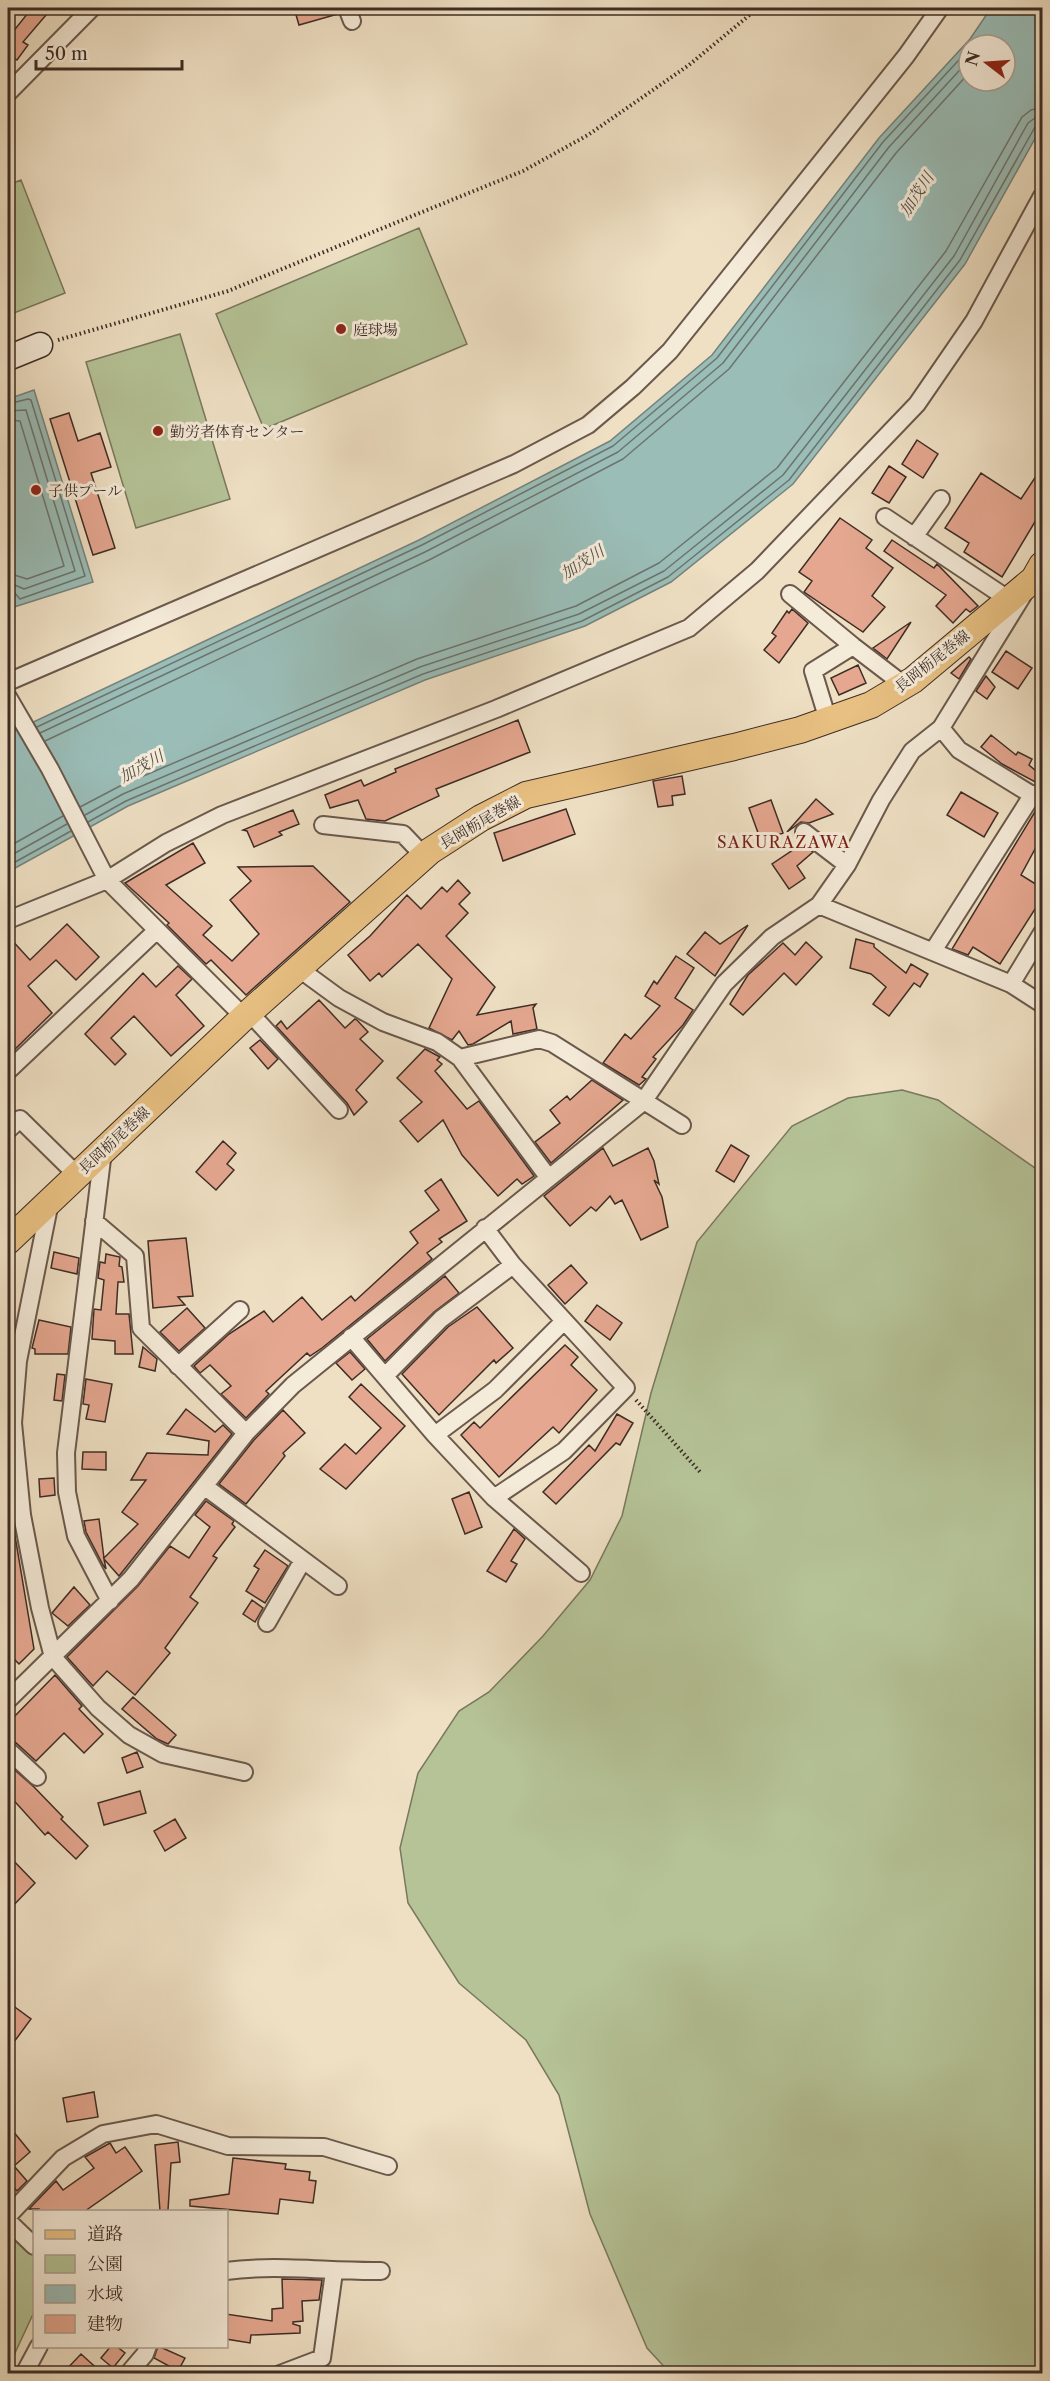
<svg xmlns="http://www.w3.org/2000/svg" width="1050" height="2381" viewBox="0 0 1050 2381" font-family="'Libre Caslon Text','Noto Serif JP',serif">
<style>
.green{fill:#b5c397;stroke:#79785e;stroke-width:1.5}
.water{fill:#9abdb7;stroke:#75837d;stroke-width:1.5;fill-rule:evenodd}
.lines{fill:none;stroke-linecap:round;stroke-linejoin:round}
.shore{stroke:#6c746e;stroke-width:1.5}
.building{fill:#e5a790;stroke:#3d2c25;stroke-width:1.5}
.street-casing{stroke:#6a594d;stroke-width:20}
.secondary-casing{stroke:#3d2c25;stroke-width:27}
.primary-casing{stroke:#3d2c25;stroke-width:28}
.path{stroke:#3d2c25;stroke-width:4;stroke-dasharray:1.5 3;stroke-linecap:butt}
.street{stroke:#f5ebd9;stroke-width:16}
.secondary{stroke:#f5ebd9;stroke-width:24}
.primary{stroke:#e8c082;stroke-width:26}
.poi-dot{fill:#8f2418;stroke:#f5ebd9;stroke-width:2}
.labels{text-anchor:middle;dominant-baseline:central;stroke-width:6;stroke-linejoin:round;paint-order:stroke}
.poi-label{font-size:15px;fill:#3d2c25;stroke:#f5ebd9;text-anchor:start}
.street-label{font-size:15px;fill:#3d2c25;stroke:#f5ebd9}
.water-label{font-size:16px;font-style:italic;fill:#54504a;stroke:#f5ebd9}
.neighbourhood-label{font-size:16px;letter-spacing:1.5px;fill:#7a1f14;stroke:#f5ebd9}
</style>
<rect width="100%" height="100%" fill="#efe0c4"/>
<filter id="stains"><feTurbulence type="fractalNoise" baseFrequency=".00333" numOctaves="4"/><feColorMatrix values="0 0 0 0 .2 0 0 0 0 .09 0 0 0 0 .02 0 0 0 .5 -.17"/></filter>
<radialGradient id="worn" r=".72"><stop offset=".6" stop-color="#630" stop-opacity="0"/><stop offset="1" stop-color="#630" stop-opacity=".3"/></radialGradient>
<path class="green" d="M21 180 65 293 9 315 8 185Z
M419 228 467 344 264 429 216 314Z
M180 334 230 499 136 528 86 362Z
M902 1090 938 1100 1042 1173V2373H670L647 2348 590 2214 559 2095 526 2040 459 1983 408 1903 400 1848 418 1773 459 1711 489 1692 543 1636 590 1580 622 1516 651 1393 697 1242 792 1126 848 1098Z
M8 2229H11L34 2256V2312L8 2368Z"/>
<path class="water" d="M991 8H1042V126L965 264 793 484 671 582 585 626 425 680 128 806 8 872V734L419 540 610 441 712 355 879 138 970 39ZM969 45H1005V81H969Z
M34 390 93 582 14 607 8 587V399Z"/>
<g class="lines">
<path class="shore" d="M8 404 28 399 31 400 85 576 20 599 13 591 8 590
M8 411 26 410 75 571 24 589 8 582
M8 420 20 421 64 566 27 579 8 573
M37 727 422 545 613 446 717 358 883 142 969 49
M40 733 425 552 618 452 723 363 889 147 969 60
M45 741 429 560 623 459 729 369 896 153 969 73
M80 807 120 786 417 659 576 606 659 563 777 468 946 251 1022 117 1031 110 1042 107
M85 815 123 794 420 667 579 614 664 571 783 475 954 256 1028 123 1035 118 1042 117
M88 822 126 801 423 674 582 621 668 577 789 480 960 260 1035 127 1042 124
M8 847 63 816
M8 857 67 824
M8 866 71 831"/>
</g>
<path class="building" d="M32 8H52L23 42 28 45 17 60 11 56 8 60V30L12 33Z
M294 8H337L338 14 299 25Z
M69 413 78 441 100 433 111 467 91 473 115 548 93 555 50 419Z
M917 440 938 454 923 478 902 464Z
M889 466 906 477 889 503 872 493Z
M1042 467V510L1002 577 964 552 969 543 945 528 981 473 1021 499Z
M840 518 872 540 866 548 893 568 872 596 885 607 863 632 804 592 812 581 799 572Z
M892 540 934 568 937 564 978 606 970 612 966 609 953 623 936 606 946 595 884 551Z
M792 609 808 623 779 663 764 650 776 636 772 633 787 611 789 613Z
M911 622 887 659 873 648Z
M1006 651 1032 668 1018 689 992 672Z
M969 657 971 659 959 679 951 673Z
M858 665 866 683 839 695 831 678Z
M986 676 995 687 987 699 976 691Z
M518 720 530 752 436 789 439 796 385 821 366 819 358 800 330 808 325 795 361 780 364 786 396 772 395 769Z
M991 735 1016 755 1018 752 1032 759 1029 765 1042 776 1039 784 1002 764 981 747Z
M682 776 685 794 672 796 673 805 658 807 653 781Z
M961 792 998 813 984 837 947 815Z
M816 799 833 814 809 823 801 822 787 832Z
M771 800 783 833 761 841 749 808Z
M566 809 575 834 503 861 494 833Z
M293 810 299 824 279 832 282 835 254 847 247 831 243 830Z
M1036 810 1042 811V836L1021 875 1042 888V898L1000 964 973 947 968 955 952 949Z
M193 843 205 863 166 885 212 926 203 935 232 961 259 934 230 900 251 881 238 867 313 866 350 902 246 995 211 960 206 964 167 925 169 923 125 883Z
M802 844 813 852 797 866 805 878 789 889 772 864Z
M458 880 470 893 459 904 468 913 446 936 495 987 477 1015 536 1004 533 1008 537 1029 513 1034 511 1021 473 1044 468 1045 459 1031 452 1040 429 1028 452 979 418 944 382 977 379 973 370 981 348 955 370 936 407 895 421 909 442 887 447 892Z
M67 924 99 957 76 980 56 960 28 986 52 1013 8 1056V936L30 960Z
M748 925 715 976 687 954 705 932 720 944Z
M856 939 874 944V947L906 973 911 964 928 974 920 987 914 983 889 1016 873 1004 886 987 871 974 850 968Z
M806 942 822 957 796 985 784 973 743 1015 730 1004 748 975 783 943 795 955Z
M676 956 694 968 675 998 693 1010 683 1025 653 1057 656 1059 642 1077 646 1079 639 1085 603 1063 625 1034 631 1039 660 1006 645 996 654 981 657 984Z
M178 966 192 979 176 995 204 1026 171 1056 134 1016 111 1038 126 1054 115 1065 85 1034 143 973 156 987Z
M319 1000 345 1028 355 1019 357 1020 368 1032 360 1039 383 1061 356 1090 367 1102 354 1115 347 1103 276 1026 281 1021 287 1029Z
M260 1040 278 1059 268 1069 250 1048Z
M425 1049 440 1057 437 1060 442 1064 435 1071 467 1109 479 1101 534 1176 522 1184 517 1179 498 1196 462 1155 443 1120 418 1142 400 1121 422 1102 397 1078Z
M592 1080 623 1100 551 1163 535 1142 560 1123 550 1110 567 1096 570 1100Z
M223 1141 236 1153 227 1164 234 1170 216 1190 196 1172Z
M731 1145 749 1156 734 1182 716 1171Z
M603 1148 613 1166 648 1148 654 1161 659 1184 654 1180 662 1197 668 1227 641 1240 622 1200 615 1204 610 1196 596 1211 591 1207 570 1226 544 1196Z
M441 1179 467 1221 439 1239 442 1242 427 1253 432 1259 322 1348 310 1356 307 1353 266 1391 269 1394 246 1418 221 1394 231 1386 210 1365 200 1373 194 1366 229 1334 264 1311 273 1322 302 1297 322 1320 351 1296 355 1301 418 1243 410 1232 439 1210 425 1191Z
M186 1238 193 1296 178 1297 185 1305 153 1308 148 1241Z
M54 1252 79 1258 77 1274 51 1268Z
M106 1254 120 1257 119 1266 122 1267 124 1282H118L116 1314H129L133 1354H115V1341L92 1339 94 1309 101 1310 104 1280 98 1278 100 1262 105 1263Z
M571 1265 587 1283 565 1304 548 1285Z
M445 1276 459 1293 434 1312 385 1361 367 1339Z
M597 1305 622 1323 610 1340 585 1321Z
M477 1307 513 1348 496 1363 494 1360 439 1415 402 1374 448 1327Z
M187 1308 205 1328 179 1351 160 1332Z
M39 1320 71 1327 68 1354H35V1349L32 1348Z
M565 1345 578 1357 571 1365 597 1390 559 1433 553 1427 499 1477 461 1435 474 1422 480 1428Z
M143 1347 157 1359 155 1371 139 1367Z
M350 1352 365 1369 352 1380 336 1363Z
M57 1374 65 1375 62 1401 54 1400Z
M86 1379 112 1384 105 1422 86 1419 89 1405 83 1404Z
M361 1384 405 1426 346 1489 320 1469 345 1444 356 1454 381 1428 349 1397Z
M186 1409 215 1432 223 1425 232 1434 119 1576 104 1559 106 1569 103 1565 86 1532 84 1521 99 1519 104 1558 138 1524 122 1512 146 1480H131L147 1453 208 1455 209 1441 167 1434Z
M283 1410 305 1433 283 1453 285 1456 246 1504 219 1484 254 1440Z
M617 1414 633 1423 620 1445 616 1443 556 1504 543 1492 589 1445 595 1451Z
M83 1452H106V1470L82 1469Z
M54 1478 55 1495 40 1497 39 1479Z
M469 1492 482 1527 465 1534 452 1499Z
M206 1501 234 1521 232 1524 235 1527 213 1556 217 1558 190 1597 198 1603 165 1648 170 1653 135 1695 107 1671 93 1686 67 1657 138 1586 170 1546 189 1558 210 1527 195 1515Z
M8 1524H13L34 1649 19 1664 8 1653Z
M514 1529 525 1539 511 1561 517 1564 506 1582 487 1571Z
M265 1550 288 1566 265 1603 246 1591 259 1569 254 1566Z
M74 1587 90 1605 68 1626 52 1613Z
M252 1600 263 1608 255 1622 243 1614Z
M55 1675 82 1706 79 1709 103 1734 84 1753 64 1733 36 1761 15 1742 8 1740V1723Z
M133 1697 176 1735 168 1744 157 1739 122 1709Z
M137 1752 143 1767 127 1773 122 1758Z
M8 1764 34 1787 63 1817 61 1819 88 1846 76 1859 48 1832 45 1835 8 1794Z
M140 1791 146 1813 104 1825 98 1803Z
M175 1819 186 1838 165 1851 154 1831Z
M8 1855 35 1883 8 1911Z
M8 2002 31 2019 8 2050Z
M94 2092 98 2117 67 2122 63 2098Z
M8 2125 30 2152 14 2166 27 2181 17 2191 8 2181Z
M178 2142 180 2162 171 2163 168 2210 160 2211 155 2145Z
M110 2143 116 2153 125 2147 142 2171 85 2211H35L38 2209H29L56 2181 63 2190 94 2168 85 2157Z
M233 2158 286 2164 285 2169 310 2172 309 2180 316 2181 313 2203 280 2199 278 2214 190 2206V2200L229 2194Z
M282 2279 322 2280 319 2300 302 2301 303 2321 293 2322V2324L300 2326V2333L251 2335 250 2343 226 2339V2314L272 2321V2309L283 2308Z
M111 2346H116L125 2353 113 2368 101 2358Z
M158 2346 185 2358 178 2371 154 2358Z
M81 2354 102 2373H63Z"/>
<g class="lines">
<defs>
<path id="street" d="M347 8 352 21
M8 93 92 8
M885 517 1008 599
M914 537 941 499
M790 594 853 646
M8 682 514 464 588 425 633 387 670 351 906 56 940 8
M8 697 50 769 107 880 244 1017
M828 720 813 671 853 646 904 685
M941 728 959 750 1042 801
M323 825 403 834 424 856
M804 832 847 865
M819 905 1011 984 1042 1004
M8 920 107 880 166 843 222 815 496 709 689 628 757 571 917 404 974 321 1042 196
M933 951 1033 794
M298 968 339 998 383 1022 437 1042 460 1058 548 1177
M1011 984 1042 933
M249 1012 339 1110
M460 1058 539 1039 552 1043 682 1125
M8 1071 156 931
M8 1130 20 1119 77 1175
M103 1151 66 1453 67 1492 76 1536 110 1601
M50 1202 18 1361 13 1423 22 1515 40 1608 53 1657 98 1708 129 1735 163 1754 244 1772
M94 1221 135 1256 141 1328 246 1433
M485 1228 513 1265 626 1388 564 1451 494 1498
M351 1337 435 1435 494 1498 581 1573
M178 1366 240 1310
M385 1376 441 1319 513 1265
M435 1435 495 1390 564 1321
M204 1486 338 1586
M267 1623 303 1560
M8 1700 131 1579 246 1433 293 1385 643 1102 724 984 772 937 819 905 847 865 881 800 912 751 941 728 1023 595
M8 1750 37 1777
M8 2216 63 2158 103 2134 156 2124 228 2146 324 2147 388 2166
M8 2221 34 2246
M226 2271C277 2264 329 2272 381 2271
M24 2374 39 2346
M128 2374 145 2354 148 2346
M280 2374 322 2358 334 2272"/>
<path id="secondary" d="M8 358 40 345"/>
<path id="primary" d="M8 1241 244 1017 430 851 481 818 526 795 734 747 800 730 871 705 913 680 1034 579 1042 565"/>
</defs>
<use href="#street" class="street-casing"/>
<use href="#secondary" class="secondary-casing"/>
<use href="#primary" class="primary-casing"/>
<path class="path" d="M58 340 228 291 523 171 588 135 689 65 758 8
M636 1400 700 1472"/>
<use href="#street" class="street"/>
<use href="#secondary" class="secondary"/>
<use href="#primary" class="primary"/>
</g>
<g class="poi-dot">
<circle cx="341" cy="329" r="6"/>
<circle cx="158" cy="431" r="6"/>
<circle cx="36" cy="490" r="6"/>
</g>
<g class="labels">
<g class="poi-label">
<text x="353" y="329">庭球場</text>
<text x="170" y="431">勤労者体育センター</text>
<text x="48" y="490">子供プール</text>
</g>
<g class="street-label">
<text transform="translate(932 661) rotate(-38)">長岡栃尾巻線</text>
<text transform="translate(480 822) rotate(-30)">長岡栃尾巻線</text>
<text transform="translate(114 1140) rotate(-43)">長岡栃尾巻線</text>
</g>
<g class="water-label">
<text transform="translate(916 194) rotate(-57)">加茂川</text>
<text transform="translate(582 562) rotate(-33)">加茂川</text>
<text transform="translate(141 766) rotate(-29)">加茂川</text>
</g>
<g class="neighbourhood-label">
<text x="784" y="842">SAKURAZAWA</text>
</g>
</g>
<rect width="1050" height="2381" fill="none" stroke="#efe0c4" stroke-width="30"/>
<rect x="9" y="9" width="1032" height="2363" fill="none" stroke="#3d2c25" stroke-width="3"/>
<rect x="15" y="15" width="1020" height="2351" fill="none" stroke="#3d2c25" stroke-width="1.5"/>
<rect x="33" y="2210" width="195" height="138" fill="#f5ebd9" stroke="#ab9f91" stroke-width="1.5"/>
<rect x="45" y="2230" width="30" height="9" fill="#e8c082" stroke="#ab9f91" stroke-width="1.5"/>
<text x="87" y="2240" font-size="18" fill="#3d2c25">道路</text>
<rect x="45" y="2255" width="30" height="18" fill="#b5c397" stroke="#ab9f91" stroke-width="1.5"/>
<text x="87" y="2270" font-size="18" fill="#3d2c25">公園</text>
<rect x="45" y="2285" width="30" height="18" fill="#9abdb7" stroke="#ab9f91" stroke-width="1.5"/>
<text x="87" y="2300" font-size="18" fill="#3d2c25">水域</text>
<rect x="45" y="2315" width="30" height="18" fill="#e5a790" stroke="#ab9f91" stroke-width="1.5"/>
<text x="87" y="2330" font-size="18" fill="#3d2c25">建物</text>
<g transform="translate(987 63) rotate(287)"><circle r="28" fill="#f5ebd9" stroke="#ab9f91" stroke-width="1.5"/>
<path d="M0-4.5L10 22L0 15L-10 22Z" fill="#8f2418"/>
<text y="-9" font-size="16" font-weight="bold" text-anchor="middle" fill="#3d2c25">N</text>
</g>
<path d="M36 60v9h146v-9" fill="none" stroke="#3d2c25" stroke-width="3"/>
<text x="45" y="60" font-size="18" fill="#3d2c25" stroke="#f5ebd9" stroke-width="4.5" paint-order="stroke">50 m</text>
<rect width="100%" height="100%" filter="url(#stains)"/>
<rect width="100%" height="100%" fill="url(#worn)"/>
</svg>
